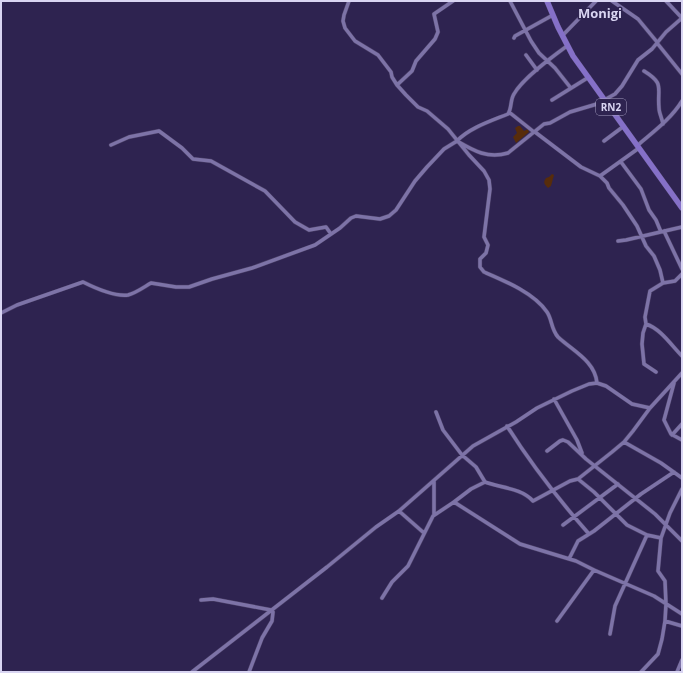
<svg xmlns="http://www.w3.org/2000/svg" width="683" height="673" viewBox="0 0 683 673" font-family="'Open Sans',sans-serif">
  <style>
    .green { fill: #572c0b }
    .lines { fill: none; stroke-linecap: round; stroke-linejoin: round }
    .minor-casing { stroke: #493e65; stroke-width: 4.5 }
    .highway-casing { stroke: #493e65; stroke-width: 6 }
    .minor { stroke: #7d73a7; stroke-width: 3.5 }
    .highway { stroke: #8570c8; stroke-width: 5.5 }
    .labels { text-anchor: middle; stroke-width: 3; stroke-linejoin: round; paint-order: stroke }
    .shield { fill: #2e2350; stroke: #a6a0c1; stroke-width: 1 }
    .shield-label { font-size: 10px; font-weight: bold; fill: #d9d5f2 }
    .quarter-label { font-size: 13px; font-weight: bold; fill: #d9d5f2; stroke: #2e2350 }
  </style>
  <rect width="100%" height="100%" fill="#2e2350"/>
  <!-- green -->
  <path class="green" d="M 518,126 L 520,126 L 524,131 L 528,129 L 529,132 L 516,143 L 513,137 L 517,133 L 515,128 Z
    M 552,174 L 554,175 L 551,186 L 548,188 C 544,184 543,182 546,178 L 549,177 Z"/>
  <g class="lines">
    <defs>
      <path id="minor" d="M 349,1 L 344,15 L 343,21 L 345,28 L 355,41 L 378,55 L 391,72 L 392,77 L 397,85 L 406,95 L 418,107 L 427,111 L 448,129 L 469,155 L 484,171 L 489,180 L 490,189 L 484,237 L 488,245 L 486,253 L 480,259 L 480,267 L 484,272 C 505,281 534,293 547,312 C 552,319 551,329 558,337 C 573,351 595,361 597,383
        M 510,1 L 531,41 L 539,53 L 555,68 L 570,87
        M 612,1 L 638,19 L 657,42
        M 666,1 L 682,18
        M 562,36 L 596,1
        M 514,38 L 515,36 L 553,15
        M 657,43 L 682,74
        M 526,55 L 537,70
        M 644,71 C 665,84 657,87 659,108 C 659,113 662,118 663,124
        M 397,85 L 412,71 L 416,61 L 435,39 L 438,32 L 434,14 L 453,1
        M 552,100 L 589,77
        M 509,112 L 534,132
        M 535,132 L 581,167 L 600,176 L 607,183 L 609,188 L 623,205 L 637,226 L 646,246 L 654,256 L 660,270 L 663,283
        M 457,141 C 469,128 491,121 508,114 C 512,108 510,100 514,94 C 523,78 552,57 567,46
        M 604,141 L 624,126
        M 111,145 L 129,137 L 159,131 L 182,148 L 193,159 L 211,161 L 265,191 L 295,222 L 309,230 L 326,227 L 331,234
        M 638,145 C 653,132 671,119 682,101
        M 621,162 L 641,189 L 649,210 L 656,220 L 661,232
        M 600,176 L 639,148
        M 664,231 L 682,269
        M 618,241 L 626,240 L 682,227
        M 1,313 L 17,305 L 83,282 C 95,288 114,297 128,295 C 136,293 144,287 151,283 L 176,287 L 189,287 L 212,279 L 252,268 L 315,245 L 340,228 L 351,218 L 356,216 L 380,219 L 389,216 L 396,210 L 415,181 L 427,167 L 444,149 L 457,141 C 474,151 488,159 508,153 L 544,124 L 550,123 L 570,112 L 597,104 L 615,94 L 622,86 L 638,60 L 652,49 L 666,32 L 682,18
        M 646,324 C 661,329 671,345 682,356
        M 656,372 L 644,364 L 642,344 L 643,333 L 646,324 L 645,317 L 650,291 L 663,283 L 675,281 L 682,274
        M 674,383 L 664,420 L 671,434 L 682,440
        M 554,399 L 577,440 L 582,453
        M 436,412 L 443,430 L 462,455 L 476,467 L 485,482 C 501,488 521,488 533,501 L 570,481 L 578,479 L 612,452 L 624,442 L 633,431 L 650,408 L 682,373
        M 507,426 C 531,464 559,500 589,534
        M 672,435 L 682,424
        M 624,442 L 661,463 L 682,478
        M 547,451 L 560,441 L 563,440 L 568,442 L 586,459 L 655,514 L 682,541
        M 578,479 L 594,492 L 627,525 L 647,535
        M 454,502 L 471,489 L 485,482
        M 399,511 L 424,533
        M 434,514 L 434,481
        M 563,525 L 618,484
        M 569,559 L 578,541 L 594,531 L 641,494 L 674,472
        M 382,598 L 392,582 L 408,566 L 433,516 L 454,502 L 520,544 L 576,561 L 594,570 L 654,596 L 682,614
        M 201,600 L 213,599 L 271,610 L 273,612 L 272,621 L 262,638 L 249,672
        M 557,621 L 594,570
        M 665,621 L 682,626
        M 610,634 L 615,606 L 647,535 L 661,538
        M 192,672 L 327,567 L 376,527 L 399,511 L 473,446 L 516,422 L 537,408 L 572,391 L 589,384 L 597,383 L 606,386 L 632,404 L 650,408
        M 641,672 L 658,654 L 662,639 L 665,621 L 666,604 L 665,581 L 658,571 L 661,538 L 670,513 L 682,489
        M 677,672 L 682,660"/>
      <path id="highway" d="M 547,1 L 558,27 L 573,56 L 682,208"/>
    </defs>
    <!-- minor casing -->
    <use href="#minor" class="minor-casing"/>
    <!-- highway casing -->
    <use href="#highway" class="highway-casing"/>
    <!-- minor -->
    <use href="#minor" class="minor"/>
    <!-- highway -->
    <use href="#highway" class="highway"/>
  </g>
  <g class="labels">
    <!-- shield labels -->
    <rect class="shield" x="596" y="99" width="30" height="16" rx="3"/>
    <g class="shield-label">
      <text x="611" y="111">RN2</text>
    </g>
    <!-- quarter labels -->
    <g class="quarter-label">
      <text x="600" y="18">Monigi</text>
    </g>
  </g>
  <!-- border -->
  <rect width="683" height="673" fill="none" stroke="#d9d5f2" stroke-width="4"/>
</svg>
